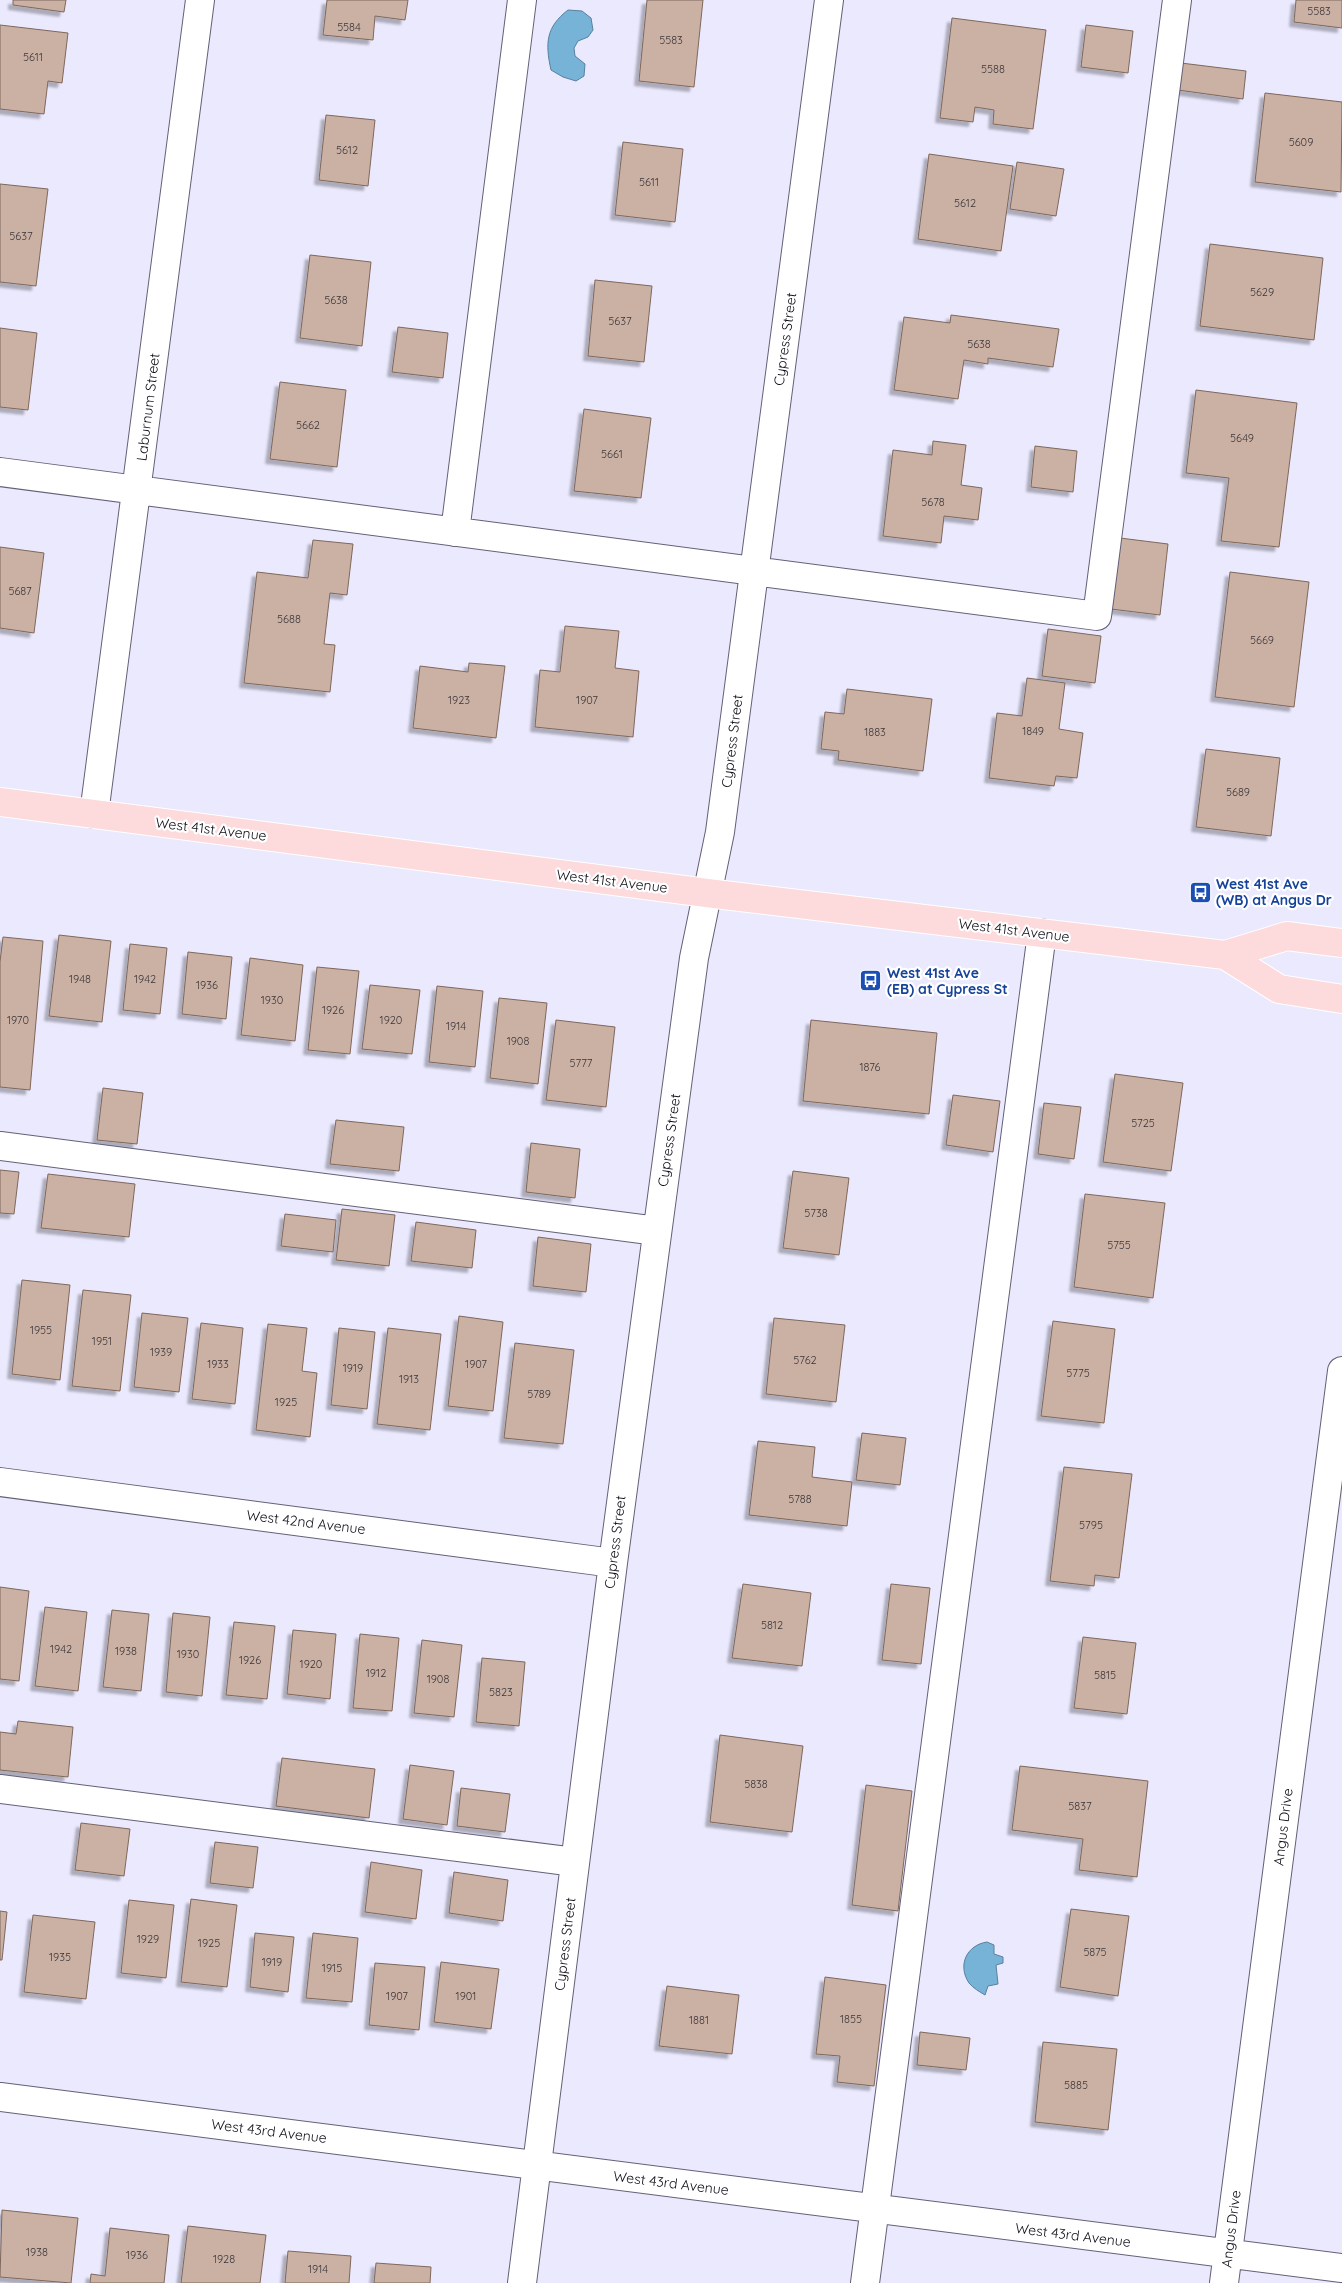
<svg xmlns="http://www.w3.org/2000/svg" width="1342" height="2283" viewBox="0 0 1342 2283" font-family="Quicksand,sans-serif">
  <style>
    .water { fill: #77b3d7; stroke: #58819d }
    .building { fill: #cbb1a4; stroke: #7f675b; filter: url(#shadow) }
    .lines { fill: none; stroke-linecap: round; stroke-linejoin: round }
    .minor-casing { stroke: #636077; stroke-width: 30 }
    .major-casing { stroke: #fff; stroke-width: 30 }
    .minor { stroke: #fff; stroke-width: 28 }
    .major { stroke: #fddadc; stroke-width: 28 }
    .labels { text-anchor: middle; stroke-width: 4.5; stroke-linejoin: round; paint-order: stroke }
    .number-label { font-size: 11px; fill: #3d363a }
    .street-label { font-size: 14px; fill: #0e0d16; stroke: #fff }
    .transit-label { font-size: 14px; font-weight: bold; fill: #164399; stroke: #fff; text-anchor: start }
  </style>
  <defs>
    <filter id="shadow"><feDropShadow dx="-4.5" dy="4.5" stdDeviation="1" flood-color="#0004"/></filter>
  </defs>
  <rect width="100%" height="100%" fill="#ebe9fe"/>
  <!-- water -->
  <path class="water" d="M 568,10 L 582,11 L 591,18 L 593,30 L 588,37 L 578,41 L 574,48 L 575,56 L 585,64 L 584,76 L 576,81 L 563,77 L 551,70 C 545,43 546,27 568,10 Z
    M 987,1942 L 994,1945 L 994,1954 L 1003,1957 L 1003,1963 L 996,1965 L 998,1984 L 988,1986 L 985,1995 C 980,1992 973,1988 969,1983 C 957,1965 967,1945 987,1942 Z"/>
  <!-- building -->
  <path class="building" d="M 13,0 L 66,0 L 64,12 L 13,5 Z
    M 327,0 L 408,0 L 405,20 L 375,16 L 373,40 L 323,35 Z
    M 647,0 L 703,0 L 694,87 L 639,81 Z
    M 1296,0 L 1342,0 L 1342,28 L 1294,22 Z
    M 952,18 L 1046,30 L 1033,129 L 993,124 L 994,110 L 975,107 L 973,122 L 940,118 Z
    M 0,25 L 68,33 L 62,83 L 48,81 L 44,114 L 0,109 Z
    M 1086,25 L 1133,31 L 1128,73 L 1081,67 Z
    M 1181,63 L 1246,71 L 1243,99 L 1178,90 Z
    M 1265,93 L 1342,102 L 1341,192 L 1255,182 Z
    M 326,115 L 375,120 L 368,186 L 319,180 Z
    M 623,142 L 683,149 L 675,222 L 615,215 Z
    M 929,154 L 1013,166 L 1001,251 L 918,239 Z
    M 1017,162 L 1064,169 L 1056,216 L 1010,209 Z
    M 0,184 L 48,189 L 36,286 L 0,282 Z
    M 1210,244 L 1323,258 L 1314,340 L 1200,326 Z
    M 310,255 L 371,262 L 362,346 L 300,338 Z
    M 595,280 L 652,286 L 644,362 L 588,356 Z
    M 951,315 L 1059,329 L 1053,367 L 988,358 L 988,364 L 964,360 L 958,399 L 894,390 L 904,317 L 950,323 Z
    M 398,327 L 448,333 L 443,378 L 392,372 Z
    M 0,328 L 37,333 L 28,410 L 0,407 Z
    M 280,382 L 346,390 L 337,467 L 270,459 Z
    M 1196,390 L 1297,403 L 1279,547 L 1221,541 L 1229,478 L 1186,473 Z
    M 584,409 L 651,418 L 641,498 L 574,491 Z
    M 933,441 L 966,445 L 961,485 L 982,488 L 978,520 L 944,516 L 941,543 L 883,536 L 893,450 L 932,455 Z
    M 1035,446 L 1077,451 L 1073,492 L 1031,487 Z
    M 1120,538 L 1168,544 L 1160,615 L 1111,609 Z
    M 313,540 L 353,544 L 347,595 L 330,593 L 324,644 L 335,645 L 330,692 L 244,683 L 257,572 L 308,578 Z
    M 0,547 L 44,553 L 34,633 L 0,628 Z
    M 1230,572 L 1309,582 L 1294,707 L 1215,697 Z
    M 565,626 L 619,631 L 615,668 L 639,671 L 633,737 L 535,727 L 540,670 L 560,672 Z
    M 1048,629 L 1101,636 L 1095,683 L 1042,676 Z
    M 469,663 L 505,666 L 496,738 L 413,728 L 420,666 L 468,672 Z
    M 1027,678 L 1065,683 L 1059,729 L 1083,733 L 1077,778 L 1056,776 L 1054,786 L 989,778 L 997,713 L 1022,716 Z
    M 847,689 L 932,699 L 923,771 L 838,760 L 839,751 L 821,749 L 825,712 L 844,714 Z
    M 1206,749 L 1280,758 L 1271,836 L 1196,827 Z
    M 59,935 L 111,941 L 102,1022 L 49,1016 Z
    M 3,937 L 43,941 L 30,1090 L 0,1087 L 0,962 Z
    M 130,944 L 167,948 L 160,1014 L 123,1010 Z
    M 188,952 L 232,957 L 226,1019 L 182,1014 Z
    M 250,958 L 303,965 L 295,1041 L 241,1035 Z
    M 317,967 L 359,971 L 350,1054 L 308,1050 Z
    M 370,985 L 420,990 L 412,1054 L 362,1049 Z
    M 437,986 L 483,991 L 475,1067 L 429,1062 Z
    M 499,998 L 547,1003 L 538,1084 L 490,1078 Z
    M 556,1020 L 615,1027 L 606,1107 L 546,1100 Z
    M 811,1020 L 937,1033 L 929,1114 L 803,1101 Z
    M 1115,1074 L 1183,1083 L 1171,1171 L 1103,1162 Z
    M 103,1088 L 143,1093 L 137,1144 L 97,1140 Z
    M 953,1095 L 1000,1101 L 993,1152 L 946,1145 Z
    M 1044,1103 L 1081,1107 L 1074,1159 L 1038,1154 Z
    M 336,1120 L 404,1127 L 399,1171 L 330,1164 Z
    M 531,1143 L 580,1149 L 575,1198 L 526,1192 Z
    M 0,1170 L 19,1172 L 14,1214 L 0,1213 Z
    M 793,1171 L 849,1178 L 839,1255 L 783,1248 Z
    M 48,1174 L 135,1184 L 129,1237 L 41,1228 Z
    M 1085,1194 L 1165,1203 L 1153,1298 L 1074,1287 Z
    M 342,1209 L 395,1215 L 389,1266 L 336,1260 Z
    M 285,1214 L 336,1220 L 333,1252 L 281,1246 Z
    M 416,1222 L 476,1230 L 472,1268 L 411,1261 Z
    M 538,1237 L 591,1244 L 586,1292 L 533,1286 Z
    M 22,1280 L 70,1285 L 60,1380 L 12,1374 Z
    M 83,1290 L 131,1295 L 120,1391 L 72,1386 Z
    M 142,1313 L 188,1318 L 179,1392 L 134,1387 Z
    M 459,1316 L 503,1322 L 493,1411 L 448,1406 Z
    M 774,1318 L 845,1325 L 836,1402 L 766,1394 Z
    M 1053,1321 L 1115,1329 L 1104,1423 L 1041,1416 Z
    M 201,1323 L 243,1328 L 235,1404 L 192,1399 Z
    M 268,1324 L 307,1328 L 302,1371 L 317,1373 L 310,1437 L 256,1430 Z
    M 339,1328 L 375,1332 L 367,1409 L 331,1405 Z
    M 388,1328 L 441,1334 L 430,1430 L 377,1424 Z
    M 515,1343 L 574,1350 L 563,1444 L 504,1438 Z
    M 862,1433 L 906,1438 L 900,1485 L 856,1480 Z
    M 758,1441 L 815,1447 L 812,1477 L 852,1482 L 847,1526 L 749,1515 Z
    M 1064,1467 L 1132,1474 L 1119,1578 L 1095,1575 L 1094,1586 L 1050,1581 Z
    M 743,1584 L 811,1593 L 802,1666 L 732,1658 Z
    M 891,1584 L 930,1588 L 921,1664 L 882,1660 Z
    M 0,1587 L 29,1591 L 19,1681 L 0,1679 Z
    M 45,1607 L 87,1612 L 78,1691 L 35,1686 Z
    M 112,1610 L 149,1614 L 141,1691 L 103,1687 Z
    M 173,1613 L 210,1617 L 202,1696 L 166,1692 Z
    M 234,1622 L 275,1626 L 267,1699 L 226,1695 Z
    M 293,1630 L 336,1634 L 330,1699 L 287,1694 Z
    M 360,1634 L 399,1638 L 392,1711 L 353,1708 Z
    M 1083,1637 L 1136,1643 L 1127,1714 L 1074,1708 Z
    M 422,1640 L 462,1645 L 454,1717 L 414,1713 Z
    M 482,1658 L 525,1662 L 519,1726 L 476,1722 Z
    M 18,1721 L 73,1727 L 68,1777 L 0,1770 L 0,1732 L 16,1734 Z
    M 720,1735 L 803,1746 L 792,1832 L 710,1822 Z
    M 282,1758 L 375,1769 L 369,1818 L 276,1806 Z
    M 410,1765 L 454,1771 L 447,1825 L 403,1819 Z
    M 1020,1766 L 1148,1781 L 1137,1877 L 1079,1870 L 1083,1839 L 1012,1830 Z
    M 866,1785 L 912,1791 L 898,1911 L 852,1905 Z
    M 461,1788 L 510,1794 L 505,1832 L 457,1826 Z
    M 81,1823 L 130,1829 L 124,1876 L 75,1870 Z
    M 215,1842 L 258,1847 L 253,1888 L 210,1883 Z
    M 371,1862 L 422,1870 L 416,1919 L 365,1912 Z
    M 454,1872 L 508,1880 L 503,1921 L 449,1913 Z
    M 191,1899 L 237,1905 L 227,1987 L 181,1982 Z
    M 129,1900 L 174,1905 L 166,1978 L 121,1973 Z
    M 1071,1909 L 1129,1916 L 1118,1996 L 1060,1987 Z
    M 0,1911 L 7,1912 L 2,1960 L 0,1960 Z
    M 33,1915 L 95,1922 L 86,1999 L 24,1992 Z
    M 255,1933 L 294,1937 L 288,1992 L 250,1987 Z
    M 313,1933 L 358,1938 L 352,2002 L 306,1998 Z
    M 441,1962 L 499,1969 L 491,2029 L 434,2022 Z
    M 375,1963 L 425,1967 L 419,2030 L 369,2025 Z
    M 825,1977 L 886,1985 L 874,2086 L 837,2082 L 840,2056 L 816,2054 Z
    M 667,1986 L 739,1995 L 732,2054 L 659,2046 Z
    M 920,2032 L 970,2038 L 966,2070 L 917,2065 Z
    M 1043,2042 L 1117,2049 L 1108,2130 L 1035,2122 Z
    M 2,2210 L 78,2218 L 71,2283 L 0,2277 Z
    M 188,2226 L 266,2235 L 260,2283 L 181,2283 Z
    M 110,2228 L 169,2235 L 164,2283 L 90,2283 L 91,2274 L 105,2276 Z
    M 288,2251 L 351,2256 L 349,2283 L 285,2283 Z
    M 376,2263 L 431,2267 L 430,2283 L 374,2283 Z"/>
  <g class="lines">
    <defs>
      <path id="minor" d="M 0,472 L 1097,616 L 1177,0
        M 455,532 L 522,0
        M 94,814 L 200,0
        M 0,1146 L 657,1231
        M 0,1482 L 613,1563
        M 0,1789 L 575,1862
        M 0,2097 L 1342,2268
        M 522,2283 L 613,1563 L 694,958 L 720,832 L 829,0
        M 865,2283 L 1042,933
        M 1224,2283 L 1342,1371"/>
      <path id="major" d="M 0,802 L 707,893 L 1225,955 L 1279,989 L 1342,999
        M 1225,955 L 1287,936 L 1342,943"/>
    </defs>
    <!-- minor casing -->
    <use href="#minor" class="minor-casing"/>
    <!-- major casing -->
    <use href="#major" class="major-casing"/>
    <!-- minor -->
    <use href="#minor" class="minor"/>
    <!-- major -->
    <use href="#major" class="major"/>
  </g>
  <!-- icons -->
  <defs>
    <symbol id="bus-square" viewBox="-11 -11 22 22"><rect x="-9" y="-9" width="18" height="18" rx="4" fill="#1a4fb4" stroke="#fff"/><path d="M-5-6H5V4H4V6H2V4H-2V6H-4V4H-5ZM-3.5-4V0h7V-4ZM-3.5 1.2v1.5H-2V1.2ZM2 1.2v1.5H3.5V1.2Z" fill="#fff"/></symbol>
  </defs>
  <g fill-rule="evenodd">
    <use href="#bus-square" x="1188" y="880" width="25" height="25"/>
    <use href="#bus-square" x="858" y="968" width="25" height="25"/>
  </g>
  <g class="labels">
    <!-- number labels -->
    <g class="number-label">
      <text x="1319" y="15">5583</text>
      <text x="349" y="31">5584</text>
      <text x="671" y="44">5583</text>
      <text x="33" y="61">5611</text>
      <text x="993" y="73">5588</text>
      <text x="1301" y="146">5609</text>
      <text x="347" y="154">5612</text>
      <text x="649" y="186">5611</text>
      <text x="965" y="207">5612</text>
      <text x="21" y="240">5637</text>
      <text x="1262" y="296">5629</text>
      <text x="336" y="304">5638</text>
      <text x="620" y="325">5637</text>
      <text x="979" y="348">5638</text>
      <text x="308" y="429">5662</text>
      <text x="1242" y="442">5649</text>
      <text x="612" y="458">5661</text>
      <text x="933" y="506">5678</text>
      <text x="20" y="595">5687</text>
      <text x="289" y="623">5688</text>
      <text x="1262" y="644">5669</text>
      <text x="459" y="704">1923</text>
      <text x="587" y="704">1907</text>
      <text x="1033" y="735">1849</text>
      <text x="875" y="736">1883</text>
      <text x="1238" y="796">5689</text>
      <text x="80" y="983">1948</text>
      <text x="145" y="983">1942</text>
      <text x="207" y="989">1936</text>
      <text x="272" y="1004">1930</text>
      <text x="333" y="1014">1926</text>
      <text x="18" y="1024">1970</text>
      <text x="391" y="1024">1920</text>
      <text x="456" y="1030">1914</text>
      <text x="518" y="1045">1908</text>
      <text x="581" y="1067">5777</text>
      <text x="870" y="1071">1876</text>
      <text x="1143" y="1127">5725</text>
      <text x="816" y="1217">5738</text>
      <text x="1119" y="1249">5755</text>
      <text x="41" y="1334">1955</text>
      <text x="102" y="1345">1951</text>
      <text x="161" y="1356">1939</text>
      <text x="805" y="1364">5762</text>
      <text x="218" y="1368">1933</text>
      <text x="476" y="1368">1907</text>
      <text x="353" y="1372">1919</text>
      <text x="1078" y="1377">5775</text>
      <text x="409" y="1383">1913</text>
      <text x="539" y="1398">5789</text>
      <text x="286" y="1406">1925</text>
      <text x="800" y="1503">5788</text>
      <text x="1091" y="1529">5795</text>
      <text x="772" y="1629">5812</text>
      <text x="61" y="1653">1942</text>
      <text x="126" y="1655">1938</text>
      <text x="188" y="1658">1930</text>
      <text x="250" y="1664">1926</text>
      <text x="311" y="1668">1920</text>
      <text x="376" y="1677">1912</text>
      <text x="1105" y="1679">5815</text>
      <text x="438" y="1683">1908</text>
      <text x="501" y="1696">5823</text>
      <text x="756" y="1788">5838</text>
      <text x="1080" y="1810">5837</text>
      <text x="148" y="1943">1929</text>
      <text x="209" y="1947">1925</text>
      <text x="1095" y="1956">5875</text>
      <text x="60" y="1961">1935</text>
      <text x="272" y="1966">1919</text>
      <text x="332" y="1972">1915</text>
      <text x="397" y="2000">1907</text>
      <text x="466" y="2000">1901</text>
      <text x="851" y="2023">1855</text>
      <text x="699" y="2024">1881</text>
      <text x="1076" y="2089">5885</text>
      <text x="37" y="2256">1938</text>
      <text x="137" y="2259">1936</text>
      <text x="224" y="2263">1928</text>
      <text x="318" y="2273">1914</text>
    </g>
    <!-- street labels -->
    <g class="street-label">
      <text transform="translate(785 339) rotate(-82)" y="5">Cypress Street</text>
      <text transform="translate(148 407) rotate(-83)" y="5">Laburnum Street</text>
      <text transform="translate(732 741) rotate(-83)" y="5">Cypress Street</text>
      <text transform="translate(211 829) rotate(7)" y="5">West 41st Avenue</text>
      <text transform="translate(612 881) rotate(7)" y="5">West 41st Avenue</text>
      <text transform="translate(1014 930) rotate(7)" y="5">West 41st Avenue</text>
      <text transform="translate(669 1140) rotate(-82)" y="5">Cypress Street</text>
      <text transform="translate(306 1522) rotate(7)" y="5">West 42nd Avenue</text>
      <text transform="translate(615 1542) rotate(-83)" y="5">Cypress Street</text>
      <text transform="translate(1283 1827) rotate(-83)" y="5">Angus Drive</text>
      <text transform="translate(565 1944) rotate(-83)" y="5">Cypress Street</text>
      <text transform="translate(269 2131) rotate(7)" y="5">West 43rd Avenue</text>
      <text transform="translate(671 2183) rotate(7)" y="5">West 43rd Avenue</text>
      <text transform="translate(1231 2229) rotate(-83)" y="5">Angus Drive</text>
      <text transform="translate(1073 2235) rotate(7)" y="5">West 43rd Avenue</text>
    </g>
    <!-- transit labels -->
    <g class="transit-label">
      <text x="1216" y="889">West 41st Ave<tspan x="1216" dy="16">(WB) at Angus Dr</tspan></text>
      <text x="887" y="978">West 41st Ave<tspan x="887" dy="16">(EB) at Cypress St</tspan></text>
    </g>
  </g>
</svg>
